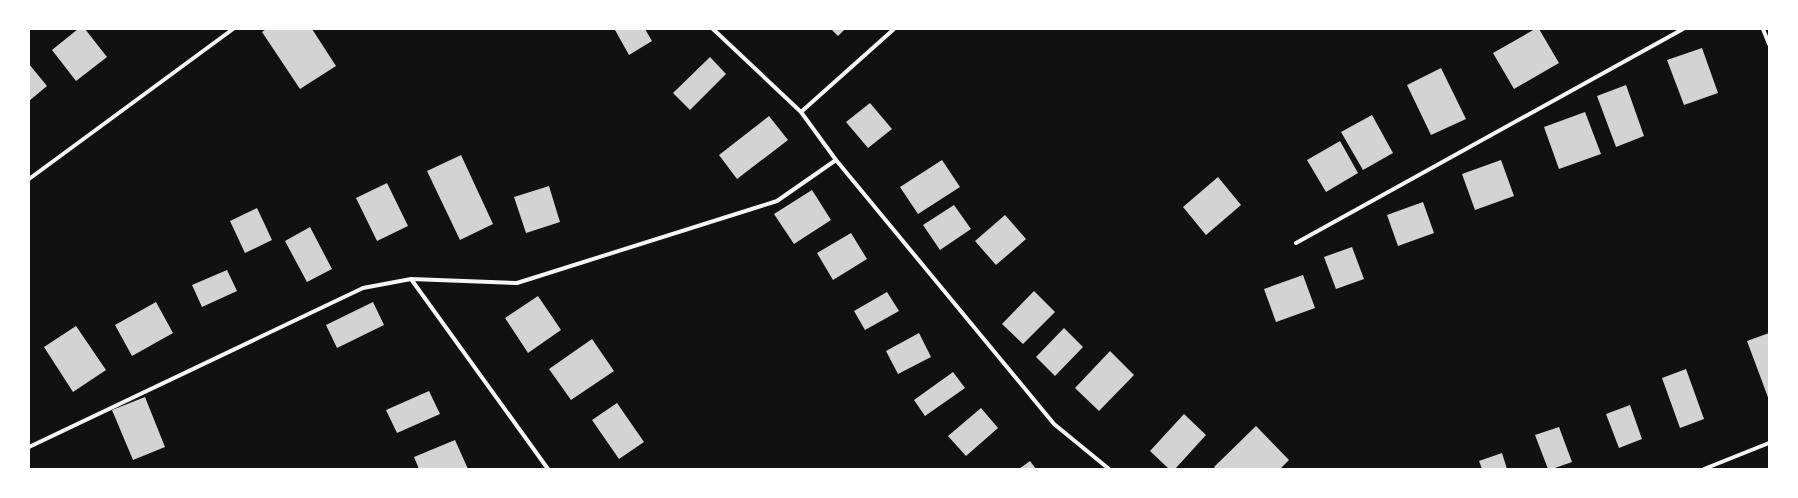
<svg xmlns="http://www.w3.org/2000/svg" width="1798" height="498" viewBox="0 0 1798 498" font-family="'Exo 2',sans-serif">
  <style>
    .building { fill: #d3d3d3 }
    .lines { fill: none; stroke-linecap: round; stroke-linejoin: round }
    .minor { stroke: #f5f5f5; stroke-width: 4 }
  </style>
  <rect width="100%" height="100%" fill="#111"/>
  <!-- building -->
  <path class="building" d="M 78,29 L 85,29 L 107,57 L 76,81 L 52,50 Z
    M 266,29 L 312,29 L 336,66 L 300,89 L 262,32 Z
    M 617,29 L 645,29 L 652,41 L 629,55 L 615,30 Z
    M 831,29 L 845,29 L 838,36 Z
    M 1535,29 L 1539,29 L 1559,63 L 1514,89 L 1493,53 Z
    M 1702,48 L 1718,93 L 1684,105 L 1667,60 Z
    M 710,57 L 726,74 L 690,110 L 673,93 Z
    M 29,64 L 47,86 L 29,101 Z
    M 1441,68 L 1466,119 L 1431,135 L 1407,85 Z
    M 1626,85 L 1644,136 L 1616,147 L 1597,96 Z
    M 870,103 L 892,129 L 868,148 L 846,122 Z
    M 1585,112 L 1601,154 L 1559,169 L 1544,127 Z
    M 1372,115 L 1393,153 L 1363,170 L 1341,132 Z
    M 769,116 L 788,140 L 737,179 L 719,155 Z
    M 1340,141 L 1358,173 L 1326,192 L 1307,160 Z
    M 461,155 L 493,224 L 460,240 L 427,171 Z
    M 942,160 L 960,187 L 918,214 L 900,187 Z
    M 1501,160 L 1514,196 L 1475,210 L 1462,174 Z
    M 1218,177 L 1241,205 L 1206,235 L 1183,207 Z
    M 387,183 L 408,226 L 377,241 L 356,198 Z
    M 549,186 L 560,222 L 526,233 L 514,197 Z
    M 812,190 L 831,220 L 794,244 L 774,214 Z
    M 1423,202 L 1434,233 L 1398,246 L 1387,215 Z
    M 954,205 L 971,229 L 940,250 L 923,225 Z
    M 257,208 L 272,240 L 245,253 L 230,221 Z
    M 1005,215 L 1026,239 L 996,265 L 975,241 Z
    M 310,227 L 332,269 L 307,282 L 285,241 Z
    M 851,233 L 867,259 L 833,280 L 817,253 Z
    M 1352,247 L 1364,279 L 1336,289 L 1324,257 Z
    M 227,270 L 237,291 L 202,307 L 192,285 Z
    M 1303,275 L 1315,308 L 1276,322 L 1264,289 Z
    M 1034,291 L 1055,312 L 1023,344 L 1002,324 Z
    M 887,292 L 899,311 L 865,330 L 854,311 Z
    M 538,296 L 561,330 L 528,353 L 505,318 Z
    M 156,302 L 173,333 L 132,356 L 115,325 Z
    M 373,302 L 384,325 L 337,348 L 326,325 Z
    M 76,326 L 106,370 L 73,392 L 44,347 Z
    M 1064,328 L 1083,347 L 1055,376 L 1036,357 Z
    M 919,333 L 931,357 L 898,374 L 886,351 Z
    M 1769,333 L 1769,400 L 1747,341 Z
    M 592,339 L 614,371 L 571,400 L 549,369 Z
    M 1110,351 L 1134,375 L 1099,411 L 1075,388 Z
    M 1686,369 L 1704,419 L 1680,428 L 1662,378 Z
    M 953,372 L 965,388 L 925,416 L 914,400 Z
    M 429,391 L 440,414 L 397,433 L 386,410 Z
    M 145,397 L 165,447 L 133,460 L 112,410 Z
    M 617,403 L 644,442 L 619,459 L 592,420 Z
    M 1630,405 L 1642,439 L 1619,448 L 1606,414 Z
    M 981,408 L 998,428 L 966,456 L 948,436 Z
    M 1184,414 L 1206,435 L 1175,469 L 1169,469 L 1150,451 Z
    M 1256,426 L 1289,460 L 1280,469 L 1216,469 L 1214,467 Z
    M 1559,427 L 1572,462 L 1552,469 L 1548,469 L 1535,435 Z
    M 455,440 L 468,469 L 419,469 L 414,457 Z
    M 1502,453 L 1507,469 L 1482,469 L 1479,461 Z
    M 1030,461 L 1036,469 L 1019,469 Z"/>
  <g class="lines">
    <!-- minor -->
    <path class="minor" d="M 713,29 L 801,112 L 836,160 L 1054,424 L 1109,469
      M 1763,29 L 1769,44
      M 801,112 L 894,29
      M 29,179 L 233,29
      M 1296,243 L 1683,29
      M 411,279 L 548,469
      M 29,447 L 363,288 L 411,279 L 517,283 L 777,201 L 836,160
      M 1704,469 L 1769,443"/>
  </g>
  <!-- border -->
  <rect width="1798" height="498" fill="none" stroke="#ffffff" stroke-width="60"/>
</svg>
